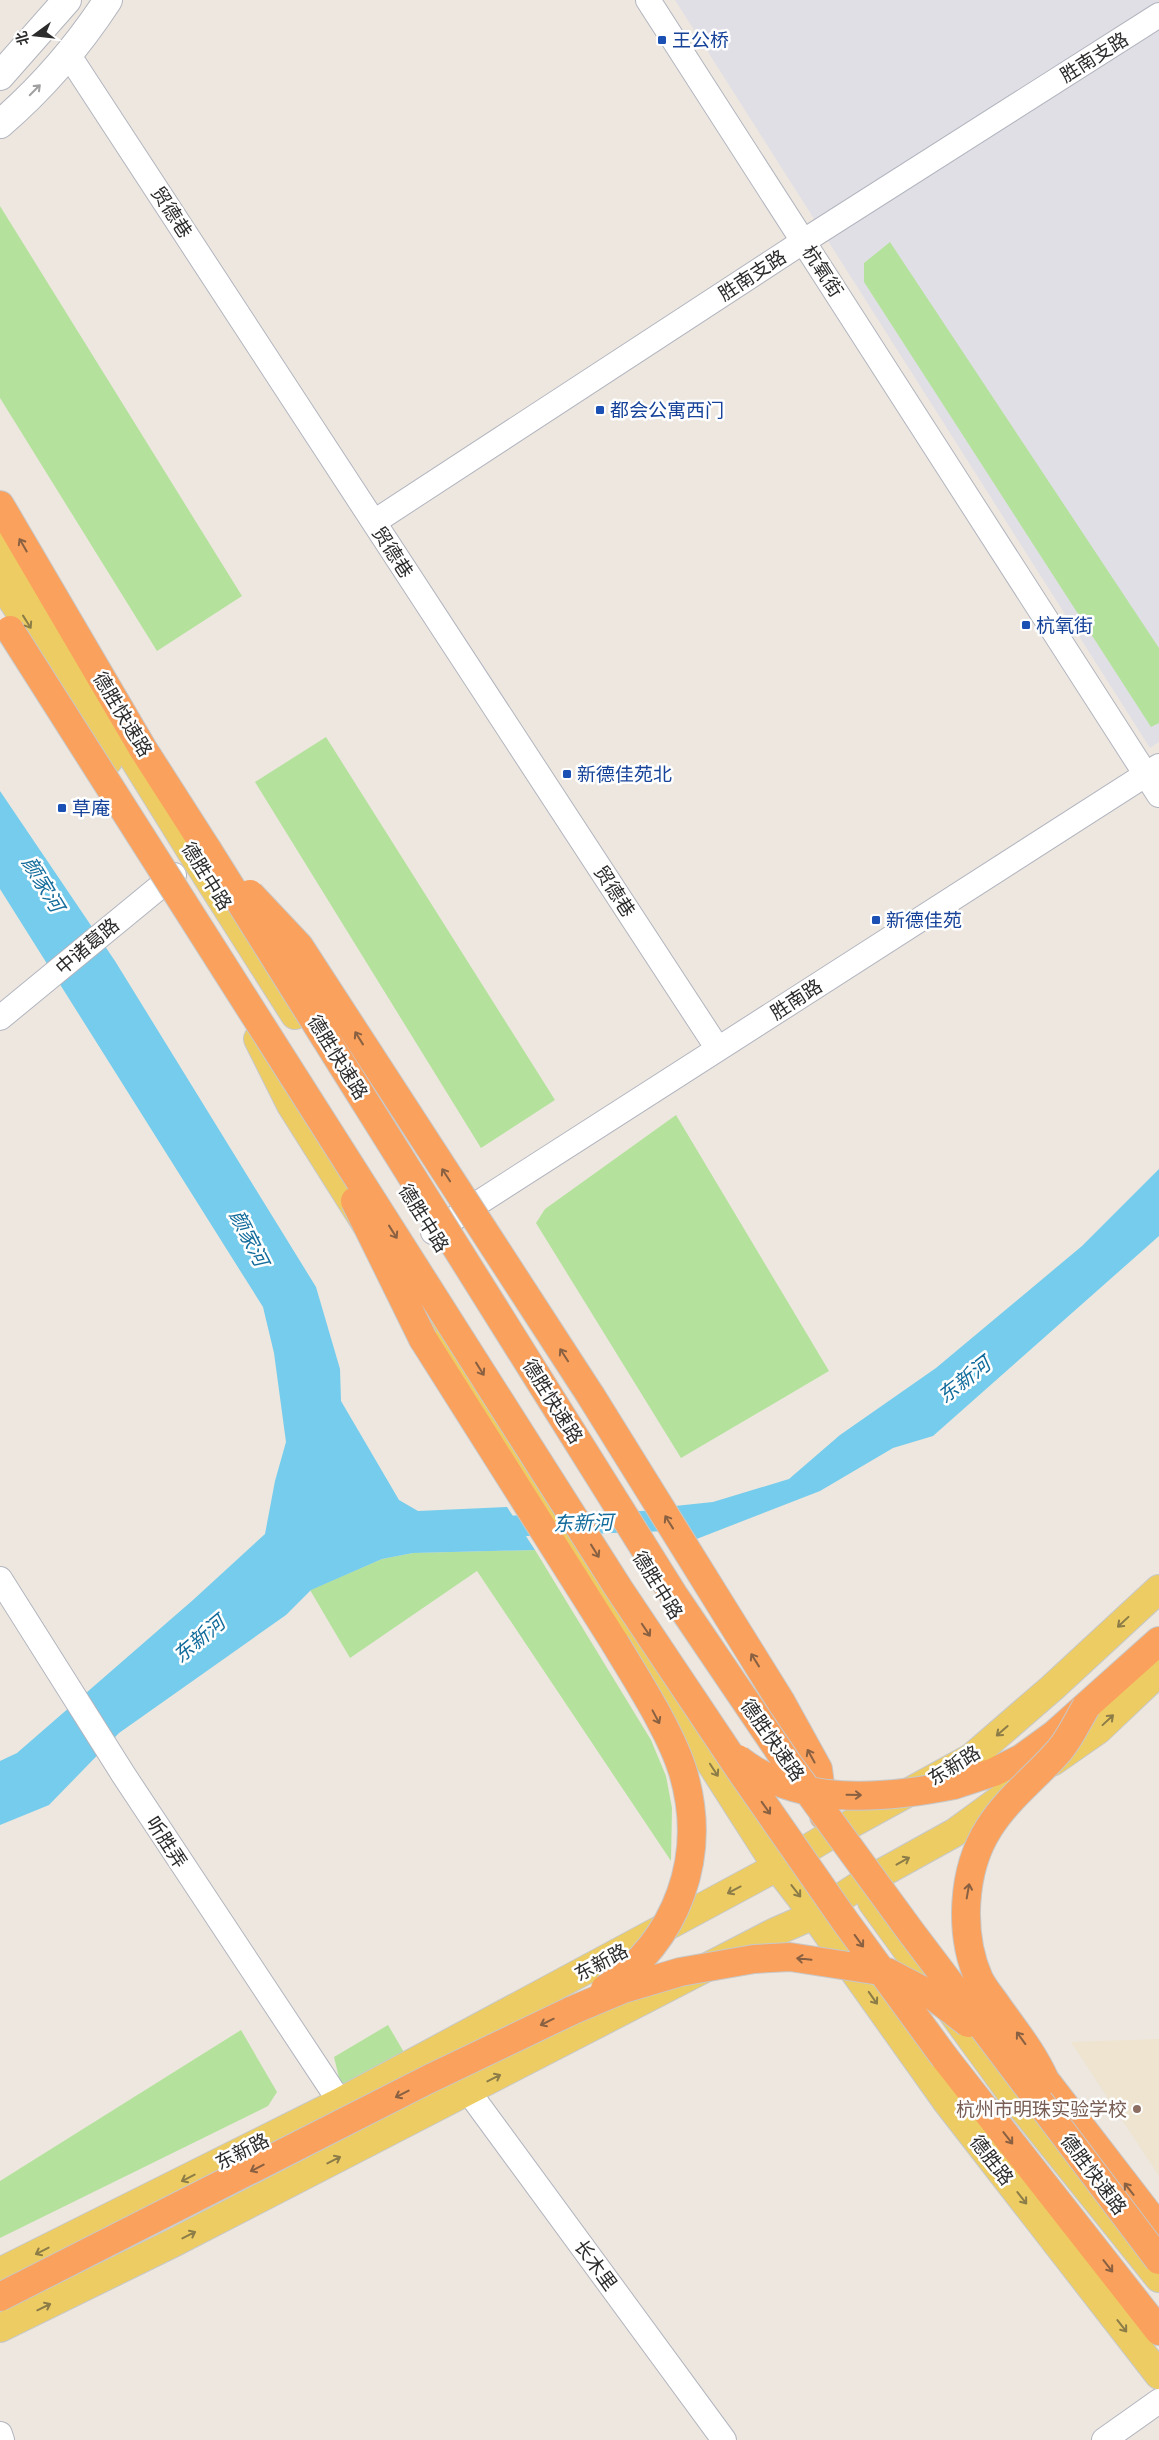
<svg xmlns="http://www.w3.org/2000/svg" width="1159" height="2440" viewBox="0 0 1159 2440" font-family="Karla,'Noto Sans SC',sans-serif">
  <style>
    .industrial { fill: #e1dfe6 }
    .education { fill: #eee4cf }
    .green { fill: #b4e29d }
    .water { fill: #75ccec }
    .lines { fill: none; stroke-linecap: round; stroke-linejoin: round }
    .canal { stroke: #75ccec; stroke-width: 21 }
    .street-casing { stroke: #b2b5bf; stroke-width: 26 }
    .secondary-casing { stroke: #b2b5bf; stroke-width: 30 }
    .primary-casing { stroke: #c8c8c8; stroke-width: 30 }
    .highway-casing { stroke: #c8c8c8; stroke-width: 30 }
    .street { stroke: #fff; stroke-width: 24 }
    .secondary { stroke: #fff; stroke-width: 28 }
    .primary { stroke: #edcd63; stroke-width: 28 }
    .highway { stroke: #faa15d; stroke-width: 28 }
    .highway-bridge-casing { stroke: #c8c8c8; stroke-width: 30; stroke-linecap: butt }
    .highway-bridge { stroke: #faa15d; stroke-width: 28 }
    .oneway { stroke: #a0a0a0 }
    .oneway2 { stroke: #896142 }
    .oneway3 { stroke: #8c7c48 }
    .transit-dot { fill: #1a4fb4; stroke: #fff; stroke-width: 2 }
    .education-dot { fill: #8d6e63; stroke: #fff; stroke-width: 2 }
    .labels { text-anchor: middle; stroke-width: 5; stroke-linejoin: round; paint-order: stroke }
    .transit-label { font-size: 19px; fill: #164399; stroke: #fff; text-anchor: start }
    .street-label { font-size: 19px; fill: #2c2c2c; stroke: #fff }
    .education-label { font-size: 19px; fill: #785e54; stroke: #fff; text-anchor: end }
    .water-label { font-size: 20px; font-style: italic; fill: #116b9b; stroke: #fff }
  </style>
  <rect width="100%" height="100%" fill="#ede7df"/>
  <!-- industrial -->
  <path class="industrial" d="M 675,0 L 1159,0 L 1159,742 L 1150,748 Z"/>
  <!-- education -->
  <path class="education" d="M 1159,2039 L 1159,2176 L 1071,2042 Z"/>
  <!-- green -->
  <path class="green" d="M 0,206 L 242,596 L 157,651 L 0,398 Z
    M 890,242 L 1159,648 L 1159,723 L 1151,727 L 864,282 L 864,263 Z
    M 326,737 L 555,1100 L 481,1148 L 255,782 Z
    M 676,1115 L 829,1371 L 681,1458 L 536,1223 L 545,1209 Z
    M 535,1550 L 651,1740 L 666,1776 L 672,1808 L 671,1861 L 477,1571 L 350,1658 L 310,1590 L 382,1559 L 413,1553 Z
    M 388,2025 L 405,2054 L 341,2086 L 334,2057 Z
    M 241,2030 L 277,2092 L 268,2106 L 0,2238 L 0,2181 Z"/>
  <!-- water -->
  <path class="water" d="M 0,791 L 115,961 L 316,1287 L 340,1369 L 341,1401 L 399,1500 L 418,1511 L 507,1507 L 535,1550 L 413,1553 L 382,1559 L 311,1590 L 286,1615 L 119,1733 L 49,1805 L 0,1825 L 0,1761 L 17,1753 L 193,1600 L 265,1534 L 275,1481 L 286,1442 L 274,1353 L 263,1307 L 0,889 Z
    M 1159,1169 L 1159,1236 L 933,1436 L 893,1448 L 820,1491 L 694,1540 L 675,1506 L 713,1502 L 789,1479 L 840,1435 L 936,1368 L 1082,1246 Z"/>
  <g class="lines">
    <!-- canal -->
    <path class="canal" d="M 490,1527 L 682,1520"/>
    <defs>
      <path id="street" d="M 648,0 L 1159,795
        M 68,54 L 718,1049
        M 374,522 L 804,241 L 1159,15
        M 0,1018 L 174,875
        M 433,1232 L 1159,766
        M 0,1579 L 123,1774 L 340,2102
        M 468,2091 L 724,2440
        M 0,2434 L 2,2440
        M 1104,2440 L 1159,2401"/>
      <path id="secondary" d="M 0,76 L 67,0
        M 0,124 C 42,88 78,46 108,0"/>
      <path id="primary" d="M 0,543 L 194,856 L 295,1015
        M 0,582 L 26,621 L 108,761
        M 258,1039 L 291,1105 L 366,1224
        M 415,1300 L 777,1867 L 814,1915 L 947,2102 L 1159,2375
        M 1052,1762 L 1098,1730 L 1159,1672
        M 872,1902 L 1013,2096 L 1159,2278
        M 0,2272 L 340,2102 L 777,1867 L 827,1837 L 971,1758 L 1052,1688 L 1159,1589
        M 0,2328 L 173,2243 L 775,1932 L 814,1915 L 860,1885 L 954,1833 L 1013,1790"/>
      <path id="highway" d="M 0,505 L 143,749 L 207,849
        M 423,1339 L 615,1643
        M 591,1396 L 781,1702 L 818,1769 L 824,1816
        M 954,1785 L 994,1772 L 1022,1758 L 1055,1734 L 1159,1641
        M 945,2058 L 1159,2331
        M 1045,2080 L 1159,2228"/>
    </defs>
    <!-- street casing -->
    <use href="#street" class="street-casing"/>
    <!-- secondary casing -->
    <use href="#secondary" class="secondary-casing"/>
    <!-- primary casing -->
    <use href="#primary" class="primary-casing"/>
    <!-- highway casing -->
    <use href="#highway" class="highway-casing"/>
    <!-- street -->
    <use href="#street" class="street"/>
    <!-- secondary -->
    <use href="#secondary" class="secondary"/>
    <!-- primary -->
    <use href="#primary" class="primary"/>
    <!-- highway -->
    <use href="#highway" class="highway"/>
    <defs>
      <path id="highway-bridge" d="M 10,630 L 619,1589 L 742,1773 L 845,1921 L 945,2058
        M 207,849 L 673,1594 L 786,1761 L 911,1932 L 1159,2260
        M 250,894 L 299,946 L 591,1396
        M 355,1201 L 423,1339
        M 738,1759 C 798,1807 883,1799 954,1785
        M 605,1989 C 678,1940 708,1856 683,1772 C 671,1732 637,1680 615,1643
        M 1045,2080 C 1033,2053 1015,2031 998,2007 C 992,1998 984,1989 979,1979 C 959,1934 962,1870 989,1828 C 1007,1799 1035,1778 1058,1752 C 1069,1740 1077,1722 1086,1707
        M 0,2297 L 429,2079 L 573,2010 L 623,1989 L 680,1972 L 754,1959 L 790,1957 L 887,1972 L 933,1996 L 968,2023"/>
    </defs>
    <!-- highway-bridge casing -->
    <use href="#highway-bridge" class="highway-bridge-casing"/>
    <!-- highway-bridge -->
    <use href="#highway-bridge" class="highway-bridge"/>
  </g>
  <!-- one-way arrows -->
  <defs><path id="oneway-shaft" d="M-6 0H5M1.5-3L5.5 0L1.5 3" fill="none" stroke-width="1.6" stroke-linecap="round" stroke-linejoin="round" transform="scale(1.25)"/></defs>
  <use class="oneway" href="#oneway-shaft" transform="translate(35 90) rotate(-45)"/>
  <g class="oneway2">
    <use href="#oneway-shaft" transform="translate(23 545) rotate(-120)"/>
    <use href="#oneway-shaft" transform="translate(359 1038) rotate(-122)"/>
    <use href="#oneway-shaft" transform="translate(446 1175) rotate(-123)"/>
    <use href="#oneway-shaft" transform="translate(393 1232) rotate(58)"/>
    <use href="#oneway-shaft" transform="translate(564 1355) rotate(-123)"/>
    <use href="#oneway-shaft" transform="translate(480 1369) rotate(58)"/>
    <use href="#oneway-shaft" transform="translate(669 1522) rotate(-122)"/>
    <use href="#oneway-shaft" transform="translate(595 1551) rotate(58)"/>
    <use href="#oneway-shaft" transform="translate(646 1630) rotate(56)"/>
    <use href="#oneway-shaft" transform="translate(755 1660) rotate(-122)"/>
    <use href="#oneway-shaft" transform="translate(656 1717) rotate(62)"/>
    <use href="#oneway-shaft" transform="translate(811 1756) rotate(-119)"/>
    <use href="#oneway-shaft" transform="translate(854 1795) rotate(1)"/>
    <use href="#oneway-shaft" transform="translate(766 1808) rotate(55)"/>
    <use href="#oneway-shaft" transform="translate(968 1891) rotate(-80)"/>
    <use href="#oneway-shaft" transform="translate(859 1941) rotate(54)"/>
    <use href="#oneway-shaft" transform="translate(804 1959) rotate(-174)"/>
    <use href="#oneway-shaft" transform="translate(547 2022) rotate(154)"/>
    <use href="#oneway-shaft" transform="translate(1021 2038) rotate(-126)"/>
    <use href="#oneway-shaft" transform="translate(402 2094) rotate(153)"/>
    <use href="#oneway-shaft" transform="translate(1008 2138) rotate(52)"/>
    <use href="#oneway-shaft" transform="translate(257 2168) rotate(153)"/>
    <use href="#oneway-shaft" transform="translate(1129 2189) rotate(-128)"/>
    <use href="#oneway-shaft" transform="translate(1108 2266) rotate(52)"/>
  </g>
  <g class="oneway3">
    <use href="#oneway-shaft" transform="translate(27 622) rotate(58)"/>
    <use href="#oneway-shaft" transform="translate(1123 1622) rotate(137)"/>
    <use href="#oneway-shaft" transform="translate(1108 1720) rotate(-43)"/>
    <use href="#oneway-shaft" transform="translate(1002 1731) rotate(139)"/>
    <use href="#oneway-shaft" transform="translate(714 1770) rotate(57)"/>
    <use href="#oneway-shaft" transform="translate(903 1861) rotate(-29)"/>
    <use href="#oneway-shaft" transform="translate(734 1890) rotate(152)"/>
    <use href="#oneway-shaft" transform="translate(796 1891) rotate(52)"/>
    <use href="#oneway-shaft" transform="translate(873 1998) rotate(55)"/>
    <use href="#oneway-shaft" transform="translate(494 2078) rotate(-27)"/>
    <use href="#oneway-shaft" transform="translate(334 2160) rotate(-27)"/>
    <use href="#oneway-shaft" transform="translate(188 2178) rotate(153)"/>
    <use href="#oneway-shaft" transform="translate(1022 2198) rotate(52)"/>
    <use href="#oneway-shaft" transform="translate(189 2235) rotate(-27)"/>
    <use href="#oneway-shaft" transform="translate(42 2251) rotate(153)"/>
    <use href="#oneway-shaft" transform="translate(44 2307) rotate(-26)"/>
    <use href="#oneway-shaft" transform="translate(1122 2326) rotate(52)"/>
  </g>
  <!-- markers -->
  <g class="transit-dot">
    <rect x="657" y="35" width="10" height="10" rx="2.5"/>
    <rect x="595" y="405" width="10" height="10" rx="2.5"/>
    <rect x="1021" y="620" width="10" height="10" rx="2.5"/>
    <rect x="562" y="769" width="10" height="10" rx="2.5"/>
    <rect x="57" y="803" width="10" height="10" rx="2.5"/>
    <rect x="871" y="915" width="10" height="10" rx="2.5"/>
  </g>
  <circle class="education-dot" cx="1137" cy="2109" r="5"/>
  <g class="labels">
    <!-- transit labels -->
    <g class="transit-label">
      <text x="672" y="47">王公桥</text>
      <text x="610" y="417">都会公寓西门</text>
      <text x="1036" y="632">杭氧街</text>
      <text x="577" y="781">新德佳苑北</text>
      <text x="72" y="815">草庵</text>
      <text x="886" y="927">新德佳苑</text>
    </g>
    <!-- street labels -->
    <g class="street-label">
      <text transform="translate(1094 57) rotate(-32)" y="7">胜南支路</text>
      <text transform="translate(172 212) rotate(57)" y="7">贸德巷</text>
      <text transform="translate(823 271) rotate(57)" y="7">杭氧街</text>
      <text transform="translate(752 275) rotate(-33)" y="7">胜南支路</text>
      <text transform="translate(393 552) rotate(57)" y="7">贸德巷</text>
      <text transform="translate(123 714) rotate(59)" y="7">德胜快速路</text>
      <text transform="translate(207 876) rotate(58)" y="7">德胜中路</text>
      <text transform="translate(615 891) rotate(57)" y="7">贸德巷</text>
      <text transform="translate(87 946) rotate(-40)" y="7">中诸葛路</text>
      <text transform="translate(796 999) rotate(-33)" y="7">胜南路</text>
      <text transform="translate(338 1057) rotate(58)" y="7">德胜快速路</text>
      <text transform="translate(424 1218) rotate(58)" y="7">德胜中路</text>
      <text transform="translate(553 1401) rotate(58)" y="7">德胜快速路</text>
      <text transform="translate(658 1585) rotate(58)" y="7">德胜中路</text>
      <text transform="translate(773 1740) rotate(55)" y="7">德胜快速路</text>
      <text transform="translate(954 1765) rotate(-32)" y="7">东新路</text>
      <text transform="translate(167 1842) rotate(57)" y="7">听胜弄</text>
      <text transform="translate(601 1962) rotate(-28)" y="7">东新路</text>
      <text transform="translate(242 2151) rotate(-27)" y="7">东新路</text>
      <text transform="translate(992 2160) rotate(52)" y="7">德胜路</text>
      <text transform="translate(1094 2174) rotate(53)" y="7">德胜快速路</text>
      <text transform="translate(596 2265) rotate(54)" y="7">长木里</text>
    </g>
    <!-- education labels -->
    <g class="education-label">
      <text x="1127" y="2116">杭州市明珠实验学校</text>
    </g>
    <!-- water labels -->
    <g class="water-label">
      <text transform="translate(43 884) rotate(59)" y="7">颜家河</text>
      <text transform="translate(249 1238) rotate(63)" y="7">颜家河</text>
      <text transform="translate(964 1380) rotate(-38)" y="7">东新河</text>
      <text transform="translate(583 1523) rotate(-2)" y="7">东新河</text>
      <text transform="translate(199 1639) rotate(-40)" y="7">东新河</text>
    </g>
  </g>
  <!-- north arrow -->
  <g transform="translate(35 35) rotate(255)" stroke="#ffffff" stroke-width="4" paint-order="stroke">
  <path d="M0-4L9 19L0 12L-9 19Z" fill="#2c2c2c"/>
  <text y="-8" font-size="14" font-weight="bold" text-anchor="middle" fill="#2c2c2c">北</text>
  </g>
</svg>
